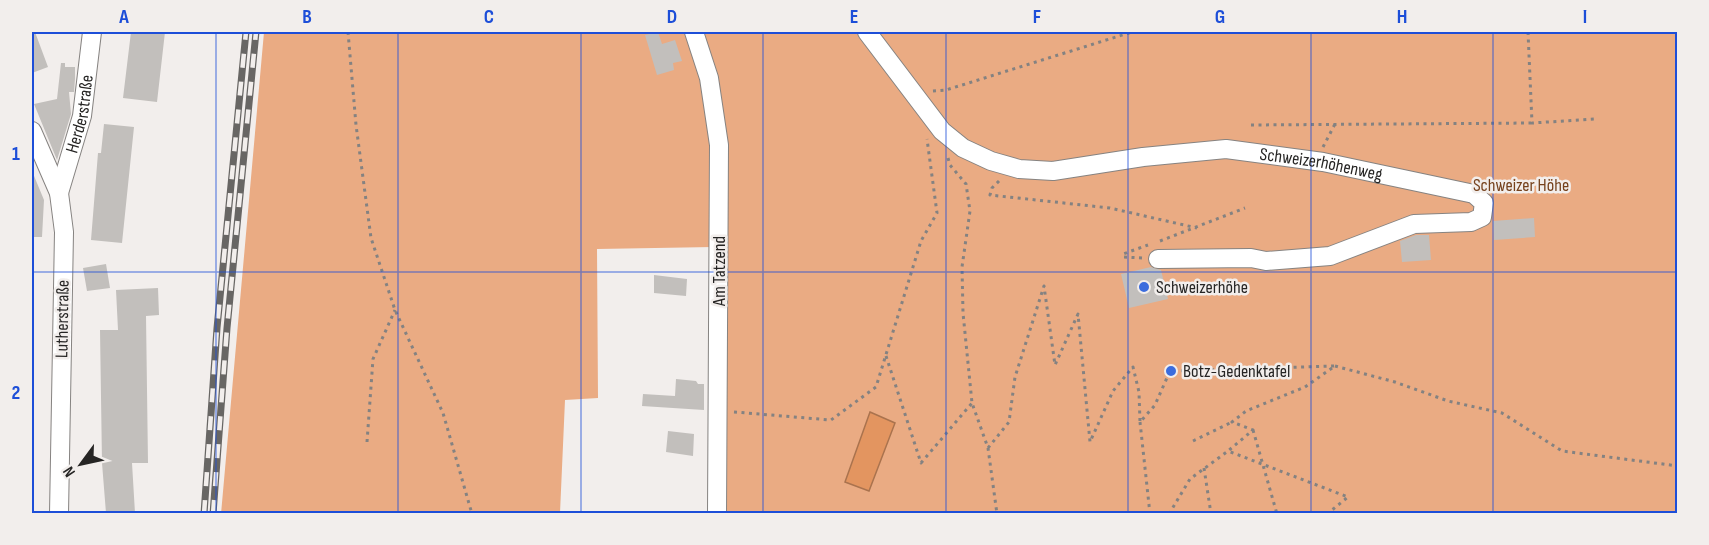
<svg xmlns="http://www.w3.org/2000/svg" width="1709" height="545" viewBox="0 0 1709 545" font-family="'Sofia Sans Condensed',sans-serif">
  <style>
    .green { fill: #eaab83 }
    .water { fill: #e39560; stroke: #aa734e; stroke-width: 1.5 }
    .building { fill: #c2bfbc }
    .lines { fill: none; stroke-linecap: round; stroke-linejoin: round }
    .minor-casing { stroke: #868381; stroke-width: 20 }
    .path { stroke: #848281; stroke-width: 3; stroke-dasharray: 3 4.5; stroke-linecap: butt }
    .minor { stroke: #fff; stroke-width: 18 }
    .rail-casing { stroke: #686664; stroke-width: 7 }
    .rail { stroke: #f2eeec; stroke-width: 4.5; stroke-dasharray: 14; stroke-linecap: butt }
    .grid { fill: none; stroke: #1d4ed8; stroke-width: 1.5; stroke-opacity: 0.55 }
    .poi-dot { fill: #3b6cdd; stroke: #f2eeec; stroke-width: 2 }
    .labels { text-anchor: middle; stroke-width: 5; stroke-linejoin: round; paint-order: stroke }
    .street-label { font-size: 18px; fill: #262524; stroke: #f2eeec }
    .park-label { font-size: 18px; fill: #75411c; stroke: #f2eeec }
    .poi-label { font-size: 18px; fill: #262524; stroke: #f2eeec; text-anchor: start }
    .neatline { fill: none; stroke: #1d4ed8; stroke-width: 2 }
    .grid-label { font-size: 20px; text-anchor: middle; font-weight: bold; fill: #1d4ed8 }
  </style>
  <rect width="100%" height="100%" fill="#f2eeec"/>
  <!-- green -->
  <path class="green" d="M 264,32 L 1677,32 L 1677,513 L 722,513 L 713,144 L 713,247 L 597,249 L 598,398 L 565,400 L 560,513 L 221,514 Z"/>
  <!-- water -->
  <path class="water" d="M 870,412 L 895,423 L 869,491 L 845,482 Z"/>
  <!-- building -->
  <path class="building" d="M 32,32 L 35,32 L 48,67 L 32,73 Z
    M 131,32 L 165,32 L 157,102 L 123,98 Z
    M 658,32 L 662,44 L 675,40 L 682,61 L 673,63 L 674,70 L 657,75 L 645,35 Z
    M 61,63 L 65,63 L 65,67 L 75,67 L 75,79 L 74,92 L 69,92 L 71,114 L 57,160 L 34,104 L 57,99 Z
    M 104,124 L 134,127 L 122,243 L 91,240 L 98,153 L 101,153 Z
    M 32,171 L 44,200 L 42,237 L 32,237 Z
    M 1534,218 L 1535,237 L 1494,240 L 1493,221 Z
    M 1416,235 L 1429,235 L 1431,260 L 1402,262 L 1400,241 Z
    M 106,264 L 110,288 L 87,291 L 83,268 Z
    M 1151,267 L 1161,270 L 1168,299 L 1129,308 L 1121,274 Z
    M 654,275 L 687,279 L 686,296 L 654,293 Z
    M 158,288 L 159,315 L 146,316 L 148,463 L 132,463 L 135,513 L 106,513 L 102,463 L 100,330 L 118,330 L 116,290 Z
    M 676,379 L 696,381 L 698,384 L 704,384 L 704,410 L 642,406 L 643,394 L 675,396 Z
    M 668,431 L 694,434 L 693,456 L 666,452 Z"/>
  <g class="lines">
    <defs>
      <g id="minor">
        <path d="M 694,32 L 709,78 L 719,145 L 717,514"/>
        <path id="s1" d="M 867,32 L 942,131 L 963,148 L 991,161 L 1019,169 L 1053,171 L 1143,157 L 1226,149 L 1323,162 L 1474,194 L 1484,203 L 1482,217 L 1471,222 L 1414,224 L 1330,256 L 1266,261 L 1251,258 L 1158,259"/>
        <path d="M 32,131 L 59,193 L 64,232 L 59,514"/>
        <path id="s2" d="M 59,193 L 82,116 L 92,32"/>
      </g>
    </defs>
    <!-- minor casing -->
    <use href="#minor" class="minor-casing"/>
    <!-- path -->
    <path class="path" d="M 348,32 L 356,125 L 371,238 L 395,310 L 443,413 L 472,514
      M 1528,32 L 1532,123 L 1595,119
      M 933,91 L 946,90 L 1132,32
      M 1251,125 L 1532,123
      M 1323,147 L 1335,124
      M 948,158 L 950,165 L 966,184 L 970,211 L 962,267 L 963,313 L 972,403 L 988,448 L 997,514
      M 999,181 L 992,188 L 990,195 L 1110,208 L 1197,228
      M 1160,241 L 1245,208
      M 1142,258 L 1124,257 L 1123,254 L 1148,245
      M 886,356 L 921,463 L 972,403
      M 1335,366 L 1395,382 L 1448,401 L 1502,413 L 1562,451 L 1678,466
      M 734,412 L 831,420 L 876,387 L 921,241 L 937,213 L 927,139
      M 1140,422 L 1150,514
      M 1253,430 L 1277,514
      M 1193,441 L 1232,422
      M 367,442 L 373,359 L 395,310
      M 988,448 L 1009,422 L 1015,377 L 1044,286 L 1055,365 L 1078,314 L 1090,442 L 1113,391 L 1133,367 L 1139,392 L 1140,422 L 1155,405 L 1170,371 L 1335,366 L 1305,387 L 1246,411 L 1232,422 L 1253,430 L 1228,451 L 1348,497 L 1327,514
      M 1204,468 L 1211,514
      M 1169,514 L 1190,479 L 1228,451"/>
    <!-- minor -->
    <use href="#minor" class="minor"/>
    <defs>
      <path id="rail" d="M 204,514 L 217,328 L 246,32
        M 213,514 L 227,328 L 256,32"/>
    </defs>
    <!-- rail casing -->
    <use href="#rail" class="rail-casing"/>
    <!-- rail -->
    <use href="#rail" class="rail"/>
  </g>
  <!-- grid -->
  <path class="grid" d="M 216,32 L 216,514M 398,32 L 398,514M 581,32 L 581,514M 763,32 L 763,514M 946,32 L 946,514M 1128,32 L 1128,514M 1311,32 L 1311,514M 1493,32 L 1493,514M 32,272 L 1678,272"/>
  <!-- markers -->
  <g class="poi-dot">
    <circle cx="1144" cy="287" r="6"/>
    <circle cx="1171" cy="371" r="6"/>
  </g>
  <g class="labels">
    <!-- street labels -->
    <g class="street-label">
      <text dy="6" stroke="none"><textPath href="#s2" startOffset="82">Herderstraße</textPath></text>
      <text dy="6" stroke="none"><textPath href="#s1" startOffset="516">Schweizerhöhenweg</textPath></text>
      <text transform="translate(719 271) rotate(-90)" y="6">Am Tatzend</text>
      <text transform="translate(62 319) rotate(-89)" y="6">Lutherstraße</text>
    </g>
    <!-- park labels -->
    <g class="park-label">
      <text x="1521" y="191">Schweizer Höhe</text>
    </g>
    <!-- poi labels -->
    <g class="poi-label">
      <text x="1156" y="293">Schweizerhöhe</text>
      <text x="1183" y="377">Botz-Gedenktafel</text>
    </g>
  </g>
  <!-- border -->
  <rect width="1709" height="545" fill="none" stroke="#f2eeec" stroke-width="66"/>
  <!-- north arrow -->
  <g transform="translate(81 464) rotate(237)" stroke="#f2eeec" stroke-width="4.5" paint-order="stroke">
  <path d="M0-4.5L10 22L0 15L-10 22Z" fill="#262524"/>
  <text y="-9" font-size="16" font-weight="bold" text-anchor="middle" fill="#262524">N</text>
  </g>
  <rect x="33" y="33" width="1643" height="479" class="neatline"/>
  <g class="grid-label">
    <text x="124" y="23">A</text>
    <text x="307" y="23">B</text>
    <text x="489" y="23">C</text>
    <text x="672" y="23">D</text>
    <text x="854" y="23">E</text>
    <text x="1037" y="23">F</text>
    <text x="1220" y="23">G</text>
    <text x="1402" y="23">H</text>
    <text x="1585" y="23">I</text>
    <text x="16" y="160">1</text>
    <text x="16" y="399">2</text>
  </g>
</svg>
